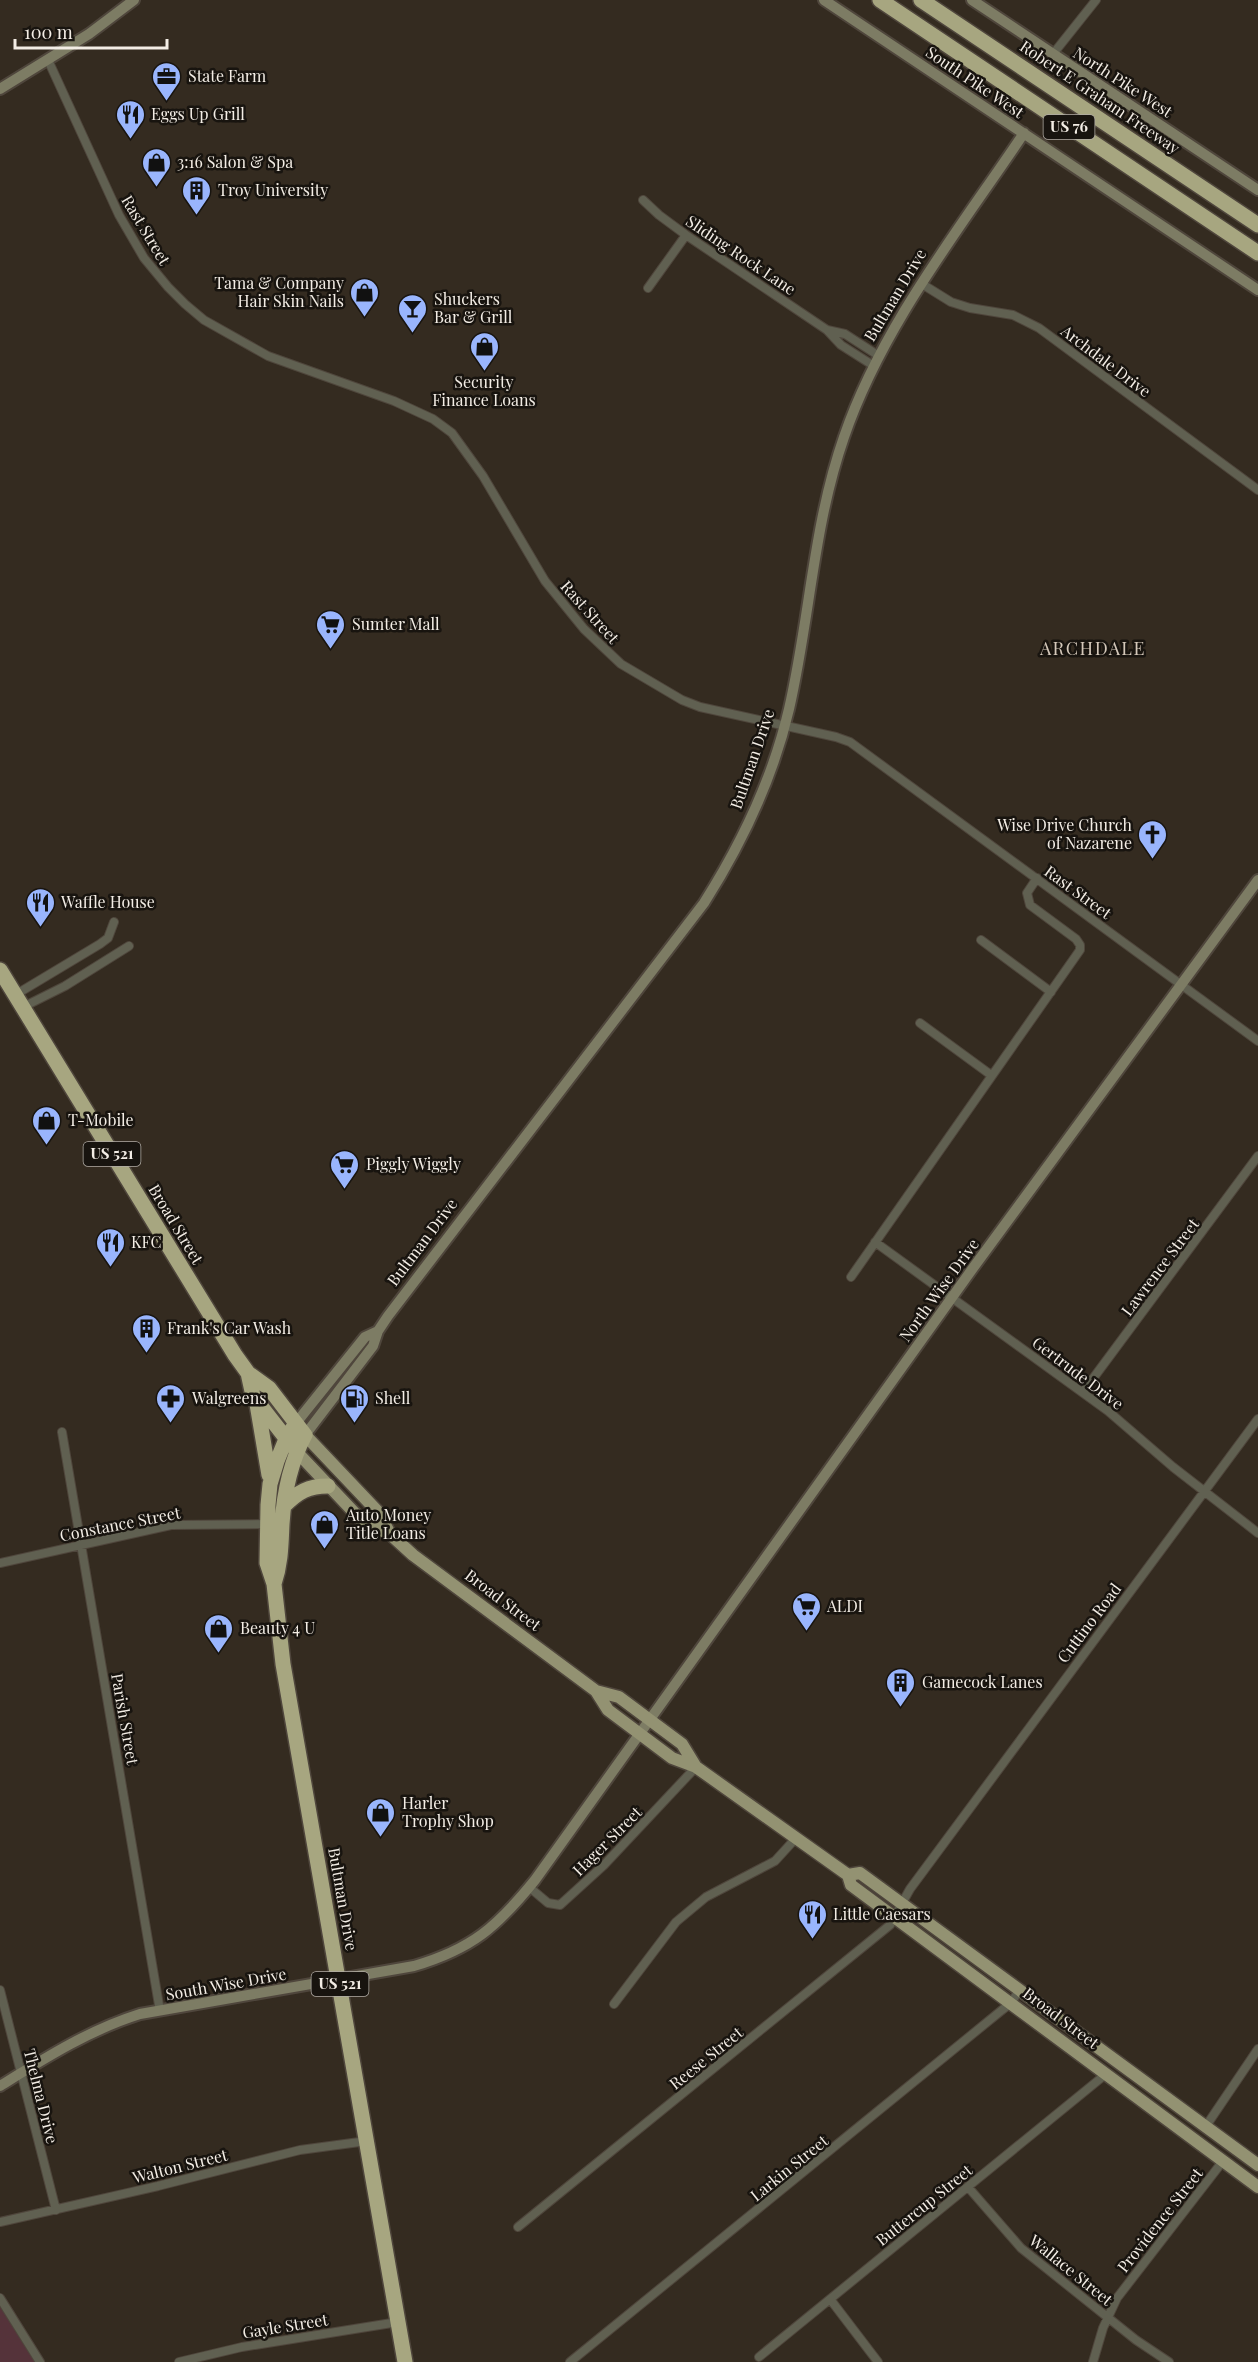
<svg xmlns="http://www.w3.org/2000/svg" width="1258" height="2362" viewBox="0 0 1258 2362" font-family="'Playfair Display',serif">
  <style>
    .green { fill: #55333a }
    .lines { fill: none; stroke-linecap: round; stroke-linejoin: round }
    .street-casing { stroke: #4f463c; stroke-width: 10 }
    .secondary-casing { stroke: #4f463c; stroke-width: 14 }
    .primary-casing { stroke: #4f463c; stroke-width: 15 }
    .highway-casing { stroke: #4f463c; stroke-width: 18 }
    .street { stroke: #606051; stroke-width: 8 }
    .secondary { stroke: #7d7c64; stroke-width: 10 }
    .primary { stroke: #939272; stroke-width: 12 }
    .highway { stroke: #a7a680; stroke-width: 15 }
    .labels { text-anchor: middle; stroke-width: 5; stroke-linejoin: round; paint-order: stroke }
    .shield { fill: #18140f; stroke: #b1aca5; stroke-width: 1.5 }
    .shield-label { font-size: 15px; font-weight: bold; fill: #f3ede5 }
    .poi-label { font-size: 16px; fill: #f3ede5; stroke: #18140f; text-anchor: start }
    .street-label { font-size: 16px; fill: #f3ede5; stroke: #18140f }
    .neighbourhood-label { font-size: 18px; letter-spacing: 1.5px; fill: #d4c8ba; stroke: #18140f }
  </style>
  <rect width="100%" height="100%" fill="#342b20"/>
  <!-- green -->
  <path class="green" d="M 0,2297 L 40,2362 L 0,2362 Z"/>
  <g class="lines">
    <defs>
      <path id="street" d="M 1053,54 L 1096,0
        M 48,60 L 119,215 L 144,258 L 168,287 L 185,304 L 204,320 L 268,356 L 394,401 L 433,419 L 452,433 L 483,476 L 545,581 L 584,629 L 621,664 L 682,700 L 700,707 L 836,737 L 850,742 L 1258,1041
        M 643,200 L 659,215 L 686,235 L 827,330
        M 922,284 L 951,302 L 970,308 L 1013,315 L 1039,328 L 1258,490
        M 648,288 L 686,235
        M 874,366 L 841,345 L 827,330 L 845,334 L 879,356
        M 981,940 L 1051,992
        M 15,995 L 100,944 L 108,938 L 114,922
        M 23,1007 L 65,986 L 129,946
        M 920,1023 L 991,1075
        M 875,1242 L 1108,1411 L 1173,1467 L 1258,1533
        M 851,1277 L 1080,950 L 1080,945 L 1076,939 L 1030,905 L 1027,893 L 1037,878
        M 1083,1392 L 1258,1156
        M 62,1432 L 160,2011
        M 0,1563 L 171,1525 L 269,1524
        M 529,1887 L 548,1903 L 560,1905 L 604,1865 L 696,1767
        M 0,1990 L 56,2210
        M 614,2004 L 676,1922 L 706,1897 L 775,1861 L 796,1838
        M 1206,2126 L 1258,2049
        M 968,2187 L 1021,2248 L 1136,2340 L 1169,2362
        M 0,2222 L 158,2186 L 300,2150 L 367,2141
        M 518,2227 L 890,1925 L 910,1889 L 1258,1419
        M 0,2298 L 40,2362
        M 830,2299 L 878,2362
        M 759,2357 L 1106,2074
        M 179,2362 L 242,2347 L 398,2322
        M 570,2362 L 1002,2010 L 1011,2003 L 1020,1989
        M 1093,2362 L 1103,2328 L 1117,2298 L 1223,2161"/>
      <path id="secondary" d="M 824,0 L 1258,290
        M 972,0 L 1258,190
        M 0,89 L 89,34 L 134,0
        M 296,1423 L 365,1337 L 378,1331
        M 305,1435 L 373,1346 L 378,1331 L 388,1316 L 704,903 C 742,843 773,778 789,709 C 810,618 813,526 844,437 C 882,326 959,230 1024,133
        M 0,2086 C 45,2058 89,2030 140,2014 L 414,1966 C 472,1949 497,1927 535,1880 L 973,1268 L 1258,880"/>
      <path id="primary" d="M 305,1435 L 379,1513 L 390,1534 L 413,1555 L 596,1691 L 619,1697 L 682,1744 L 696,1767
        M 296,1451 L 367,1526 L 390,1534
        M 596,1691 L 608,1710 L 672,1758 L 696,1767 L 848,1875 L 851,1885 L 1258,2187
        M 848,1875 L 860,1873 L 1258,2165"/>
      <path id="highway" d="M 880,0 L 1258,253
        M 921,0 L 1258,225
        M 0,970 L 235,1355 L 248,1373 L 269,1388 L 305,1435 C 290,1463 284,1493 282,1524 C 281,1545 281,1563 274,1584
        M 248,1373 L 253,1396 L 292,1446
        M 257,1404 L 269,1475
        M 296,1423 L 286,1439 L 277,1461 L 270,1484 L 268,1505 L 267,1563 L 274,1584 L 283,1664 L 405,2362
        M 284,1506 C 298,1492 308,1486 328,1486"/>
    </defs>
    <!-- street casing -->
    <use href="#street" class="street-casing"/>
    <!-- secondary casing -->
    <use href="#secondary" class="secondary-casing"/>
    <!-- primary casing -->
    <use href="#primary" class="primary-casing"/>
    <!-- highway casing -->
    <use href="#highway" class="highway-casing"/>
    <!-- street -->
    <use href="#street" class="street"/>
    <!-- secondary -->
    <use href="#secondary" class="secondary"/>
    <!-- primary -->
    <use href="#primary" class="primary"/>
    <!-- highway -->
    <use href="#highway" class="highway"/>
  </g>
  <!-- icons -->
  <defs>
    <symbol id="office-pin" viewBox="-11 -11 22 30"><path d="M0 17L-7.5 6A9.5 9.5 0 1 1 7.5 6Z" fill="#99b5fd" stroke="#18140f"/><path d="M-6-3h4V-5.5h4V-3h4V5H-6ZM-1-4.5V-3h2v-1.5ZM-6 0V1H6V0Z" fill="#111"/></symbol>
    <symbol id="restaurant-pin" viewBox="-11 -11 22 30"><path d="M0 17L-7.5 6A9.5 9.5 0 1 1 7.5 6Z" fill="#99b5fd" stroke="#18140f"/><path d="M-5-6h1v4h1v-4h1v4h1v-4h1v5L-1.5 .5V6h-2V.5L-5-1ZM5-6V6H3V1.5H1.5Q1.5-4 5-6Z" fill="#111"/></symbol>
    <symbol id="shop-pin" viewBox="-11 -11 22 30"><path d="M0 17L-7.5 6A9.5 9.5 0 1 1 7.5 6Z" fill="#99b5fd" stroke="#18140f"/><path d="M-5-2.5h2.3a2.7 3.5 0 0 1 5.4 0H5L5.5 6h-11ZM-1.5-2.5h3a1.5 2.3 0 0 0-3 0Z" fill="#111"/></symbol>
    <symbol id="building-pin" viewBox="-11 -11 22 30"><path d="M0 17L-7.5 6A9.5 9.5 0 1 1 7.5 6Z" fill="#99b5fd" stroke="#18140f"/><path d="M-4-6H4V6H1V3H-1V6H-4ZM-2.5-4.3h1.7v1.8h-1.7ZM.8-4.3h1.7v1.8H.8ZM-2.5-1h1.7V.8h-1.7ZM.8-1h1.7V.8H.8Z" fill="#111"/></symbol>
    <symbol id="bar-pin" viewBox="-11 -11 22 30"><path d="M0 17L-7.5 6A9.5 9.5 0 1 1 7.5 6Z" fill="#99b5fd" stroke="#18140f"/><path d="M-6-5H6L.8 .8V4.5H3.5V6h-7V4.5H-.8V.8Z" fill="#111"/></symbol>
    <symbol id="supermarket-pin" viewBox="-11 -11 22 30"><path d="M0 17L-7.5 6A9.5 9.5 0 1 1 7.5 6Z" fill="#99b5fd" stroke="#18140f"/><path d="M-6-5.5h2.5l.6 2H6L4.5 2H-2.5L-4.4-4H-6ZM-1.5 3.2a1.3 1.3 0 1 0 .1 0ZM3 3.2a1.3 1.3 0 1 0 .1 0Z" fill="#111"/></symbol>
    <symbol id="church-pin" viewBox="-11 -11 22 30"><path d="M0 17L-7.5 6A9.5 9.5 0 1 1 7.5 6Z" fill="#99b5fd" stroke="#18140f"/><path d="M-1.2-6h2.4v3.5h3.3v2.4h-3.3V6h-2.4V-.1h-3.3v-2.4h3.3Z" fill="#111"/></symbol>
    <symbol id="pharmacy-pin" viewBox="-11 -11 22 30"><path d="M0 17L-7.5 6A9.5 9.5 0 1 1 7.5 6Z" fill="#99b5fd" stroke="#18140f"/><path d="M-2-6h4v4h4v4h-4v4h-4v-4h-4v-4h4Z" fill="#111"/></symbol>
    <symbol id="fuel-pin" viewBox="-11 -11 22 30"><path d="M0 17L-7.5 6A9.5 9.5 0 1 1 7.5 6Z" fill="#99b5fd" stroke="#18140f"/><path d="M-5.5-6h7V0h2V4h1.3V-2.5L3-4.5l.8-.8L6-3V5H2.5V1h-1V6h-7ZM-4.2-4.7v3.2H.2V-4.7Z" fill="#111"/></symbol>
  </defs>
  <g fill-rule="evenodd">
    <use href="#office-pin" x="150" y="60" width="33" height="45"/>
    <use href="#restaurant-pin" x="114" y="98" width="33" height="45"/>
    <use href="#shop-pin" x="140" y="146" width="33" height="45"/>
    <use href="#building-pin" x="180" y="174" width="33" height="45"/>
    <use href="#shop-pin" x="348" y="276" width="33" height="45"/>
    <use href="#bar-pin" x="396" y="292" width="33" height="45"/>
    <use href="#shop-pin" x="468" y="330" width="33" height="45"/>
    <use href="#supermarket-pin" x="314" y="608" width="33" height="45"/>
    <use href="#church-pin" x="1136" y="818" width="33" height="45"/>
    <use href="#restaurant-pin" x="24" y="886" width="33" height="45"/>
    <use href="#shop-pin" x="30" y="1104" width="33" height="45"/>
    <use href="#supermarket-pin" x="328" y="1148" width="33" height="45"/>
    <use href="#restaurant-pin" x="94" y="1226" width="33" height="45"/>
    <use href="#building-pin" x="130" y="1312" width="33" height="45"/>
    <use href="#pharmacy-pin" x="154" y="1382" width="33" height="45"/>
    <use href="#fuel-pin" x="338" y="1382" width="33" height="45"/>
    <use href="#shop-pin" x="308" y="1508" width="33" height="45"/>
    <use href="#supermarket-pin" x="790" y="1590" width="33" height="45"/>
    <use href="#shop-pin" x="202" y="1612" width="33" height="45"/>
    <use href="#building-pin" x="884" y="1666" width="33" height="45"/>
    <use href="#shop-pin" x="364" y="1796" width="33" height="45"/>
    <use href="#restaurant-pin" x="796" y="1898" width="33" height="45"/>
  </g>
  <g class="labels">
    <!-- shield labels -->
    <g class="shield">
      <rect x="1043.5" y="115" width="51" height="24" rx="4.5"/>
      <rect x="83.5" y="1142" width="57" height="24" rx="4.5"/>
      <rect x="311.5" y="1972" width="57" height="24" rx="4.5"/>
    </g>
    <g class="shield-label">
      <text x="1069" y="132">US 76</text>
      <text x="112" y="1159">US 521</text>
      <text x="340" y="1989">US 521</text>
    </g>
    <!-- poi labels -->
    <g class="poi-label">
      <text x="188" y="82">State Farm</text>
      <text x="151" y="120">Eggs Up Grill</text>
      <text x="177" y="168">3:16 Salon &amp; Spa</text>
      <text x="218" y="196">Troy University</text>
      <text x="344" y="289" text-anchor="end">Tama &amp; Company<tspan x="344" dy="18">Hair Skin Nails</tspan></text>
      <text x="434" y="305">Shuckers<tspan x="434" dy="18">Bar &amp; Grill</tspan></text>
      <text x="484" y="388" text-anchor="middle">Security<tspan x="484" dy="18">Finance Loans</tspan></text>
      <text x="352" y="630">Sumter Mall</text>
      <text x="1132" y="831" text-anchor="end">Wise Drive Church<tspan x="1132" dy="18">of Nazarene</tspan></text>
      <text x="61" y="908">Waffle House</text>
      <text x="68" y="1126">T-Mobile</text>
      <text x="366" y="1170">Piggly Wiggly</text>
      <text x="131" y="1248">KFC</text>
      <text x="167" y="1334">Frank's Car Wash</text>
      <text x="192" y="1404">Walgreens</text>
      <text x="375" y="1404">Shell</text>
      <text x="346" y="1521">Auto Money<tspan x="346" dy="18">Title Loans</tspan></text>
      <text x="827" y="1612">ALDI</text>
      <text x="240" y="1634">Beauty 4 U</text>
      <text x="922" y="1688">Gamecock Lanes</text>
      <text x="402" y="1809">Harler<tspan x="402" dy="18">Trophy Shop</tspan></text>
      <text x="833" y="1920">Little Caesars</text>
    </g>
    <!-- street labels -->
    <g class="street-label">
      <text transform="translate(975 82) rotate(34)" y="6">South Pike West</text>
      <text transform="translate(1123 82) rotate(33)" y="6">North Pike West</text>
      <text transform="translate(1100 97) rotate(34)" y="6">Robert E Graham Freeway</text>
      <text transform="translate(146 230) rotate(59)" y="6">Rast Street</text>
      <text transform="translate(741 255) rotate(34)" y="6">Sliding Rock Lane</text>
      <text transform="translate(895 295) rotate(-59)" y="6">Bultman Drive</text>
      <text transform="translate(1106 361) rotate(37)" y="6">Archdale Drive</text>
      <text transform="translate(590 612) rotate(48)" y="6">Rast Street</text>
      <text transform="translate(752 759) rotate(-71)" y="6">Bultman Drive</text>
      <text transform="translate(1078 892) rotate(36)" y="6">Rast Street</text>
      <text transform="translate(176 1224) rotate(59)" y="6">Broad Street</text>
      <text transform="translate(422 1242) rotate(-53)" y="6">Bultman Drive</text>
      <text transform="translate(1160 1267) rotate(-53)" y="6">Lawrence Street</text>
      <text transform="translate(939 1290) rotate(-54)" y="6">North Wise Drive</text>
      <text transform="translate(1078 1373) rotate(37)" y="6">Gertrude Drive</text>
      <text transform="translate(120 1524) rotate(-11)" y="6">Constance Street</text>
      <text transform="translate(503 1600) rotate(37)" y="6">Broad Street</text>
      <text transform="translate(1089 1623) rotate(-53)" y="6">Cuttino Road</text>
      <text transform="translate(125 1719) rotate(80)" y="6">Parish Street</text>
      <text transform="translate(607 1841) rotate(-45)" y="6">Hager Street</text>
      <text transform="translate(343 1899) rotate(80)" y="6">Bultman Drive</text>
      <text transform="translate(226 1984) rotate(-10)" y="6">South Wise Drive</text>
      <text transform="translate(1061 2018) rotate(37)" y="6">Broad Street</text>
      <text transform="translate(706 2058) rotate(-39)" y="6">Reese Street</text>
      <text transform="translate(41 2096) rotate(76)" y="6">Thelma Drive</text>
      <text transform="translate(180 2166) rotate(-14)" y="6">Walton Street</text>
      <text transform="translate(789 2168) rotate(-39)" y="6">Larkin Street</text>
      <text transform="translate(924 2205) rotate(-39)" y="6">Buttercup Street</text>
      <text transform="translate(1160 2220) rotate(-52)" y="6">Providence Street</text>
      <text transform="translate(1071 2270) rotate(39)" y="6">Wallace Street</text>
      <text transform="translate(285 2326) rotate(-9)" y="6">Gayle Street</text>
    </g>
    <!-- neighbourhood labels -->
    <g class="neighbourhood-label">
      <text x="1093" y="655">ARCHDALE</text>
    </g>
  </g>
  <!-- scale -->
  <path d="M15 39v9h152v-9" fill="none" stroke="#f3ede5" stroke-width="3"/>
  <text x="24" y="39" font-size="18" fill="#f3ede5" stroke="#18140f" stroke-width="4.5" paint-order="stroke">100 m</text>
</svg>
